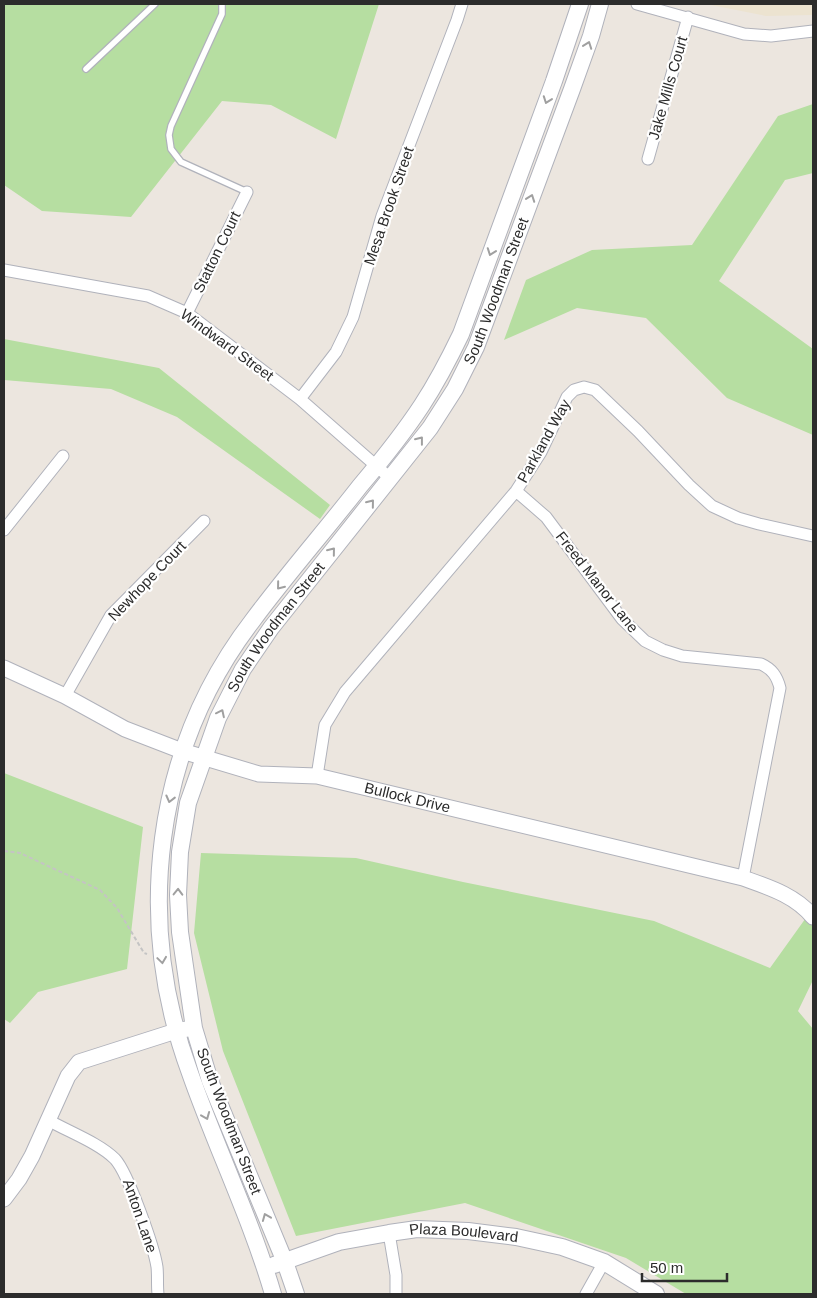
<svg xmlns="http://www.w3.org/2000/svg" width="817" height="1298" viewBox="0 0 817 1298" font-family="Helvetica,sans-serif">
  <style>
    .education { fill: #ece3d0 }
    .green { fill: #b6dea1 }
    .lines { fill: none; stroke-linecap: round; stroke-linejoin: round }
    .service-casing { stroke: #b0b2bb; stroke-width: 8 }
    .minor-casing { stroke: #b0b2bb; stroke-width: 13 }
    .tertiary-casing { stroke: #b0b2bb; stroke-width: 17 }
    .secondary-casing { stroke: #b0b2bb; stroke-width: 18 }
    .path { stroke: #c4c4c4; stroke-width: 2; stroke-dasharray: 4 2.5; stroke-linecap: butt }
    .service { stroke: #fff; stroke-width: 5.5 }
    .minor { stroke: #fff; stroke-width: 11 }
    .tertiary { stroke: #fff; stroke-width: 15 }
    .secondary { stroke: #fff; stroke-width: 16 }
    .oneway { stroke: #a0a0a0 }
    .labels { text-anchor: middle; stroke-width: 4.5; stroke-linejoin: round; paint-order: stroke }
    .street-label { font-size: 15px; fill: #2c2c2c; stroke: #fff }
  </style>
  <rect width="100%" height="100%" fill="#ece6df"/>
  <!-- education -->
  <path class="education" d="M 706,4 L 813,4 L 813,15 L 766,16 Z"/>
  <!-- green -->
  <path class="green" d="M 4,4 L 379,4 L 336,139 L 271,105 L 222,101 L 131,217 L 42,211 L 4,185 Z
    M 813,104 L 813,173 L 785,180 L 719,281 L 813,349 L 813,435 L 727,398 L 646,318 L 577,308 L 504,340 L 526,280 L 592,250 L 692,245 L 778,116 Z
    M 4,339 L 159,368 L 330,505 L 320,519 L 177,417 L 111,389 L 4,380 Z
    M 4,773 L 143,827 L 127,969 L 38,992 L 10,1023 L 4,1019 Z
    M 201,853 L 356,858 L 463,882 L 654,921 L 770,968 L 813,908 L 813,980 L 798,1011 L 813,1029 L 813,1294 L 686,1294 L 626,1258 L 465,1203 L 296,1236 L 223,1051 L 194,933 Z"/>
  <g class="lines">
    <defs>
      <path id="service" d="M 222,4 L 222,14 L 171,126 L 169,135 L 171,149 L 181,162 L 247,192
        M 86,69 L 155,4"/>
      <path id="minor" d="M 637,4 L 744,34 L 771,36 L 813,31
        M 648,159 L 688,17
        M 4,270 L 148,296 L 187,313 L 300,399 L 390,478
        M 187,313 L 247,192
        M 300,399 L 336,352 L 353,317 L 382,216 L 457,20 L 462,4
        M 516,491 L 546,517 L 622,619 L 645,641 L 663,650 L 682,656 L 761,664 C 772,669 777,676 780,688 L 743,878
        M 4,530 L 63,456
        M 65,696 L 111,615 L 204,521
        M 317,776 L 325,725 L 345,692 L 516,491 L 541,452 L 567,397 L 574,390 L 584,387 L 595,390 L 638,431 L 689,485 L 712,506 L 738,518 L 759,524 L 813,536
        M 48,1120 C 69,1132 99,1143 115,1159 C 128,1173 154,1247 157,1267 C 158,1276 157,1285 158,1294
        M 389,1233 L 396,1275 L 396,1294
        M 586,1294 L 604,1262"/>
      <g id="tertiary">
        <path id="s1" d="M 4,668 L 65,696 L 125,729 L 182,751 L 259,774 L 317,776 L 743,878 C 768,887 795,895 813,917"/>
        <path d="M 4,1199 L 19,1179 L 32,1156 L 68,1076 L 79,1062 L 176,1031 L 187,1029"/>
      </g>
      <g id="secondary">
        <path id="s2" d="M 274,1265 L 339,1242 L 389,1233 L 417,1229 L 468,1231 L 516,1237 L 562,1247 L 604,1262 L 656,1294"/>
        <path d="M 273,1294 C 251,1219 216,1147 190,1073 C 134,921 153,750 253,620 C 287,574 325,531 360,486 C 382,460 403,434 422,405 C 437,382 449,359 461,334 L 554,81 L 580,4"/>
        <path id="s3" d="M 296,1294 L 285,1262 L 210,1081 L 194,1028 L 180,932 L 178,895 L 180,852 L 188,803 L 218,718 L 243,669 L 271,628 L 430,428 L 455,389 L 476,347 L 572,89 L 591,36 L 600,4"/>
      </g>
    </defs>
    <!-- service casing -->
    <use href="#service" class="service-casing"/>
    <!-- minor casing -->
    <use href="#minor" class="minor-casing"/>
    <!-- tertiary casing -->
    <use href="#tertiary" class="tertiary-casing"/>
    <!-- secondary casing -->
    <use href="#secondary" class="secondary-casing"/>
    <!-- path -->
    <path class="path" d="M 4,851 L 20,853 L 100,890 L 117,908 L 144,953 L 147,954"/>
    <!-- service -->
    <use href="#service" class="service"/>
    <!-- minor -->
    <use href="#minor" class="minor"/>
    <!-- tertiary -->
    <use href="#tertiary" class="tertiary"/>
    <!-- secondary -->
    <use href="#secondary" class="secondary"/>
  </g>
  <!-- one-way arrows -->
  <defs><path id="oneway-chevron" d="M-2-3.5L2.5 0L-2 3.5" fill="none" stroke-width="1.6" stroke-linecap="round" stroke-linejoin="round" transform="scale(1.25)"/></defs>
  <g class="oneway">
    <use href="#oneway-chevron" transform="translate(588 45) rotate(-70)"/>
    <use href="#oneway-chevron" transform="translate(547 100) rotate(110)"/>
    <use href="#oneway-chevron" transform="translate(531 198) rotate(-70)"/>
    <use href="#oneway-chevron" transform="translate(491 252) rotate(110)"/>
    <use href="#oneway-chevron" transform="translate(420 440) rotate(-52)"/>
    <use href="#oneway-chevron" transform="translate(371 503) rotate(-51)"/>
    <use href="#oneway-chevron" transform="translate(332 551) rotate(-51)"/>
    <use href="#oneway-chevron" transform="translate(280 586) rotate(129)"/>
    <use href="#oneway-chevron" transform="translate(221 713) rotate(-64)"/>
    <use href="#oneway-chevron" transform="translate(170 799) rotate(104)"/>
    <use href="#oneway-chevron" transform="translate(178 892) rotate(-89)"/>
    <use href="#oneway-chevron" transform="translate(162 960) rotate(82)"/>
    <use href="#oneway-chevron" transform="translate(206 1116) rotate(68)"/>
    <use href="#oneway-chevron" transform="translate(266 1217) rotate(-112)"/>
  </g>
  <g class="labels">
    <!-- street labels -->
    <g class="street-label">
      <text transform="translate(668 88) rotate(-74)" y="5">Jake Mills Court</text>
      <text transform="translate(389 206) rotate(-71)" y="5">Mesa Brook Street</text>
      <text transform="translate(217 252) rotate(-64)" y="5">Statton Court</text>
      <text dy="5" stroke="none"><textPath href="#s3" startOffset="1115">South Woodman Street</textPath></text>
      <text transform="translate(227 345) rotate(36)" y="5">Windward Street</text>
      <text transform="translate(544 441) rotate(-61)" y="5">Parkland Way</text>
      <text transform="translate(147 581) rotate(-46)" y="5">Newhope Court</text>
      <text transform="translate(597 582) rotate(52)" y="5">Freed Manor Lane</text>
      <text dy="5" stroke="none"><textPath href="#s3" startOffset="710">South Woodman Street</textPath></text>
      <text dy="5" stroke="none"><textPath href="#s1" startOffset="428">Bullock Drive</textPath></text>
      <text transform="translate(229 1121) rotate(69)" y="5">South Woodman Street</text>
      <text transform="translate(140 1216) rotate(71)" y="5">Anton Lane</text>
      <text dy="5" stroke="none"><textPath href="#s2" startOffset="195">Plaza Boulevard</textPath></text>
    </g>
  </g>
  <!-- border -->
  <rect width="817" height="1298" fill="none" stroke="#2c2c2c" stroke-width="10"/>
  <!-- scale -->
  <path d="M642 1273v8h85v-8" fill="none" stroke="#2c2c2c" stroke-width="2.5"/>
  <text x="650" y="1273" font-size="15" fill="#2c2c2c" stroke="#ffffff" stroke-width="4" paint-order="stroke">50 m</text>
</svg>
